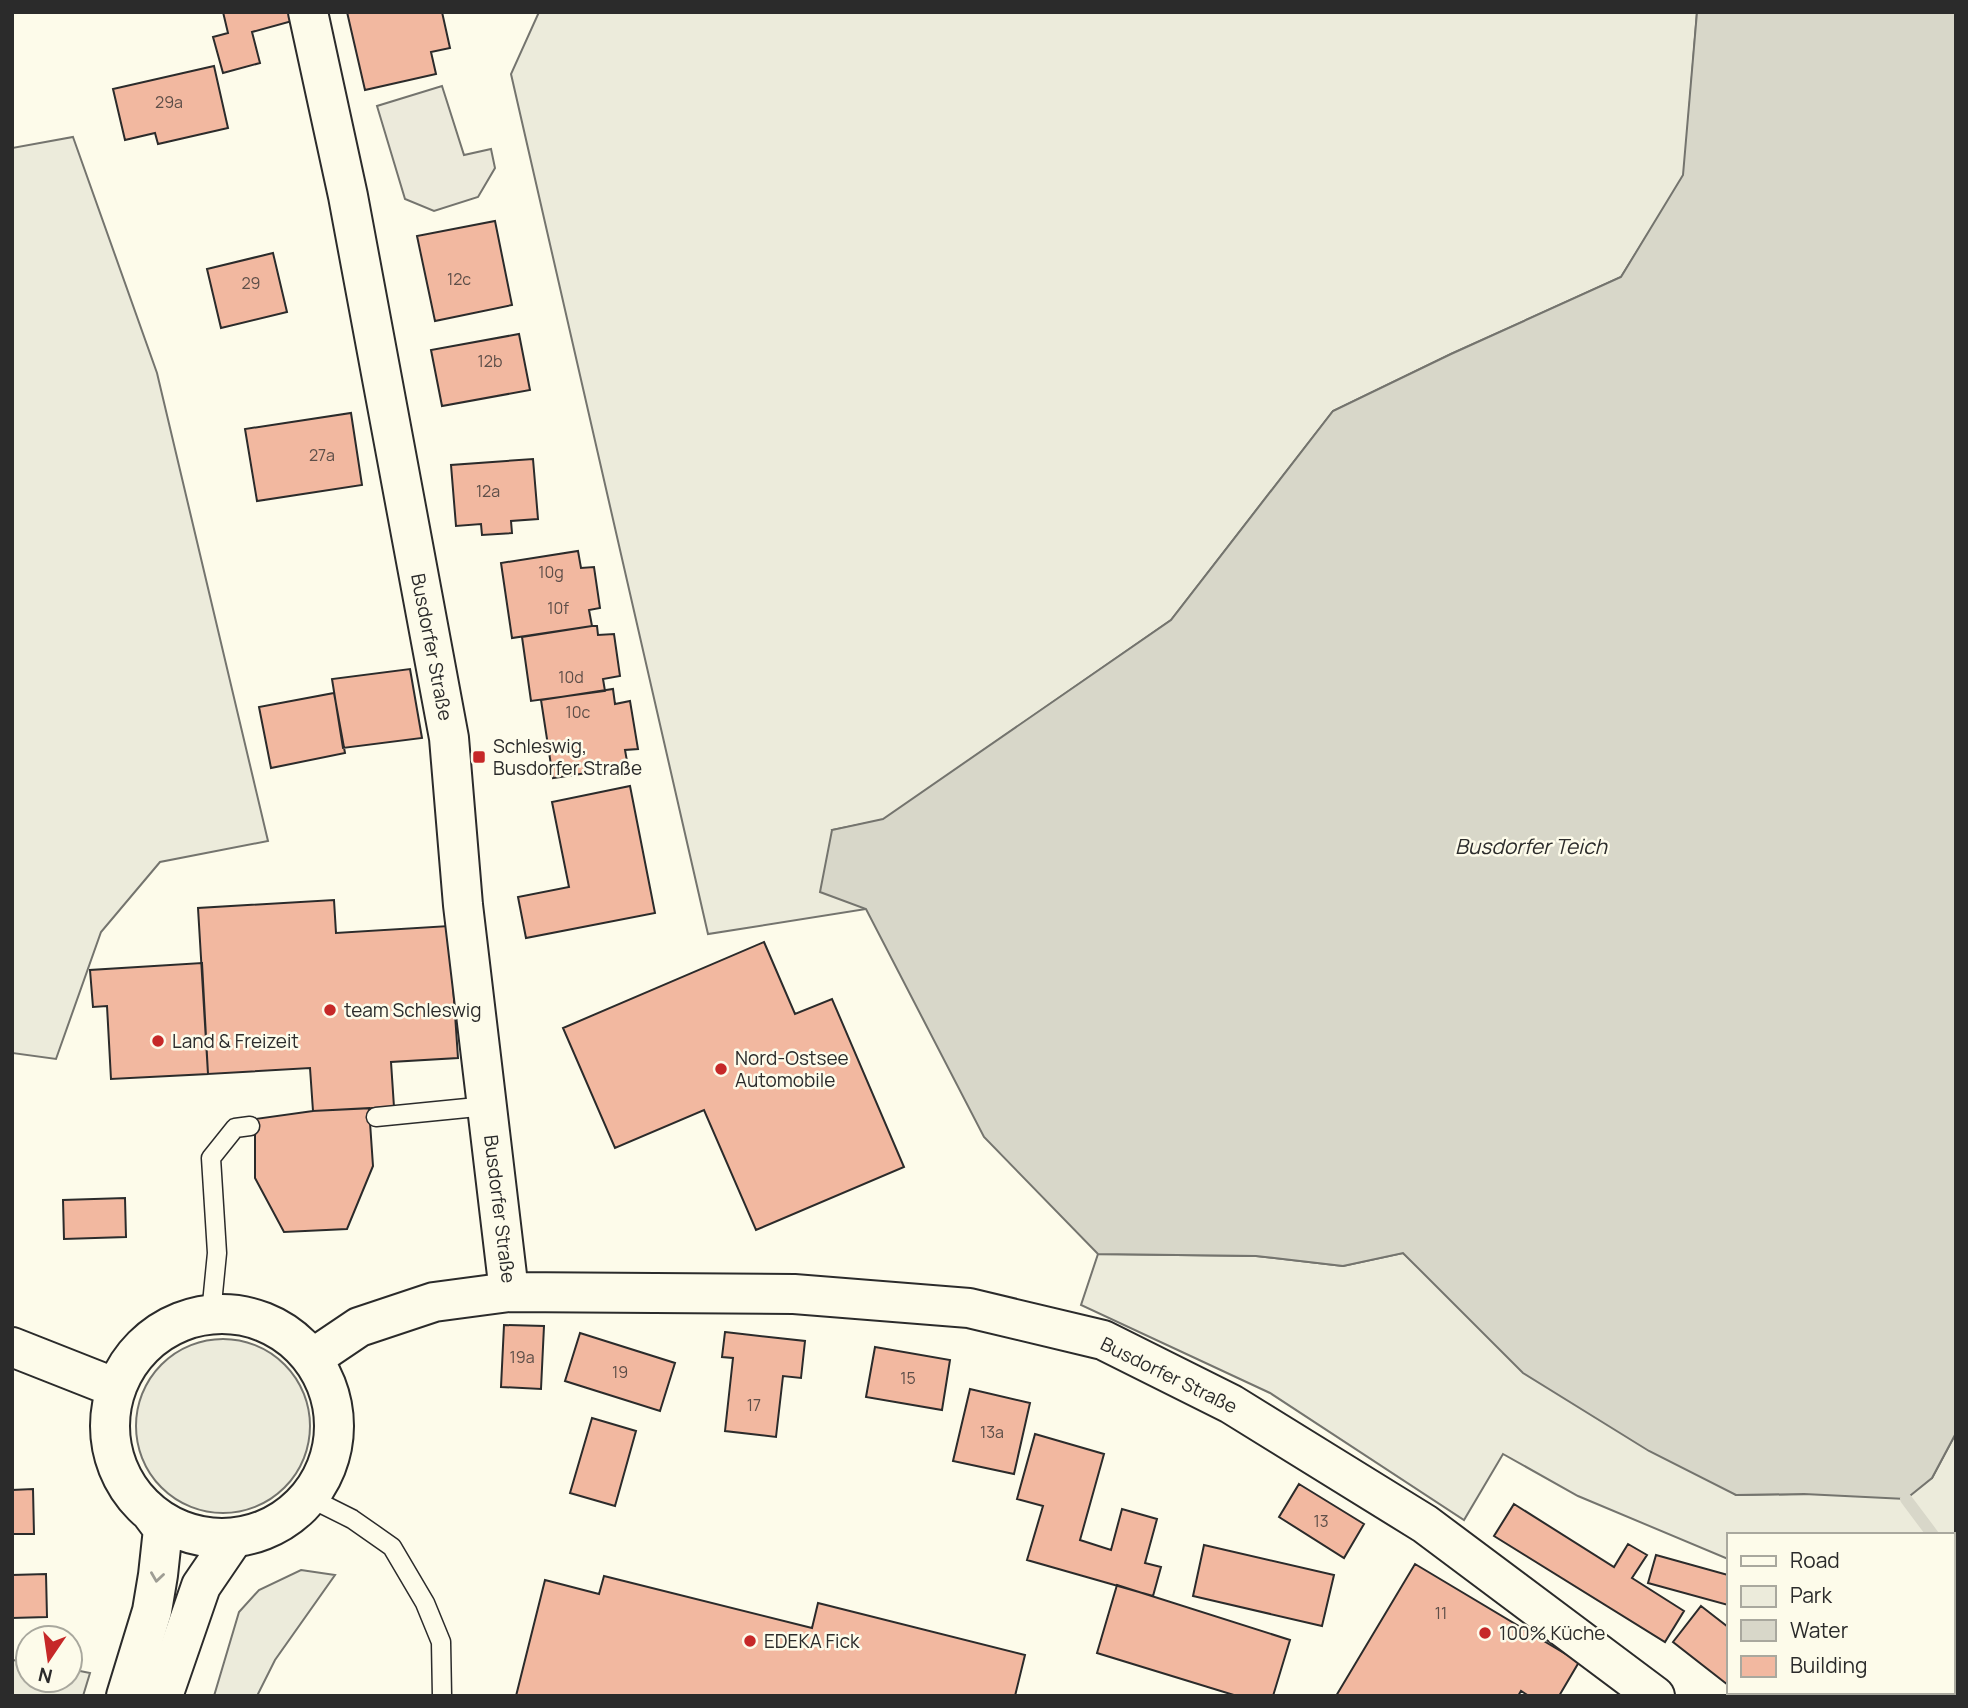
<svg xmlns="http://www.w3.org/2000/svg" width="1968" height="1708" viewBox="0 0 1968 1708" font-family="Manrope,sans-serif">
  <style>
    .green { fill: #ecebdb; stroke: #74746e; stroke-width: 2 }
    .parking { fill: #eceadb; stroke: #74746e; stroke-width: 2 }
    .water { fill: #d8d7c9; stroke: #74746e; stroke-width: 2 }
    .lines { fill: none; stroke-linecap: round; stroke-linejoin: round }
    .stream { stroke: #d8d7c9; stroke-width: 12 }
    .building { fill: #f2b8a0; stroke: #2b2b2b; stroke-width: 2 }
    .service-casing { stroke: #2b2b2b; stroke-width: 21 }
    .tertiary-casing { stroke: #2b2b2b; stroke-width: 42 }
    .primary-casing { stroke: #2b2b2b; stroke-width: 42 }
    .trunk-casing { stroke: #2b2b2b; stroke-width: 42 }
    .service { stroke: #fdfbea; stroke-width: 18 }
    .tertiary { stroke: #fdfbea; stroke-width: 38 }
    .primary { stroke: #fdfbea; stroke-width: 38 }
    .trunk { stroke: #fdfbea; stroke-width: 38 }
    .oneway { stroke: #9e9d94 }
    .poi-dot { fill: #c62828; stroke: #fdfbea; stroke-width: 2.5 }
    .labels { text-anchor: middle; stroke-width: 5; stroke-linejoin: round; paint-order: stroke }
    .number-label { font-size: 16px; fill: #5d4e48 }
    .street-label { font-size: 19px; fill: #2b2b2b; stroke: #fdfbea }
    .poi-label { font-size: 19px; fill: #2b2b2b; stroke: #fdfbea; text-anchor: start }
    .water-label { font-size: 21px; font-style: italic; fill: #2b2b2b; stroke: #fdfbea }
  </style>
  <rect width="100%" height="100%" fill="#fdfbea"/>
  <!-- green -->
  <path class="green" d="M 539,12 L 1697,12 L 1684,176 L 1621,277 L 1451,354 L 1333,411 L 1171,620 L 883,820 L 832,830 L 866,909 L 708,934 L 511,74 Z
    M 73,137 L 157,373 L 268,841 L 160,862 L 101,932 L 56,1059 L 12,1053 L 12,148 Z
    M 1403,1253 L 1433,1281 L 1736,1495 L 1804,1494 L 1932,1478 L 1956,1433 L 1956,1547 L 1952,1547 L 1952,1535 L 1728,1535 L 1728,1559 L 1578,1496 L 1503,1454 L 1464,1520 L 1270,1393 L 1081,1305 L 1098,1254 L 1256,1256 L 1343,1266 Z
    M136 1426a87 87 0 1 1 174 0a87 87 0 1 1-174 0Z
    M 301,1570 L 335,1575 L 275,1660 L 257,1696 L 214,1696 L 239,1612 L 259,1590 Z
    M 12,1660 L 28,1662 L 28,1680 L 70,1680 L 70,1669 L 90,1673 L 83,1696 L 12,1696 Z"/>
  <!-- parking -->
  <path class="parking" d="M 442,86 L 464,155 L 491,149 L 495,168 L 478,197 L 434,211 L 405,199 L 377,106 Z"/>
  <!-- water -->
  <path class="water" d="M 1697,12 L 1956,12 L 1956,1433 L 1932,1478 L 1906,1499 L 1804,1494 L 1736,1495 L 1649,1451 L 1523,1373 L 1403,1253 L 1343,1266 L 1256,1256 L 1098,1254 L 984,1137 L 866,909 L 820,892 L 832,830 L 883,819 L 1171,620 L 1333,411 L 1451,354 L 1621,277 L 1683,175 Z"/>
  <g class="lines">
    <!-- stream -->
    <path class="stream" d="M 1906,1499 L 1933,1535
      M 1952,1581 L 1956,1594"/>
  </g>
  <!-- building -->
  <path class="building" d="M 223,12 L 302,12 L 303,18 L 252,32 L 260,63 L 223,73 L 213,37 L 228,33 Z
    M 347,12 L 442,12 L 450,48 L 431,52 L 436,74 L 365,90 Z
    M 214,66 L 228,128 L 158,144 L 155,133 L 125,140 L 113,89 Z
    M 495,221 L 512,305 L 435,321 L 417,236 Z
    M 273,253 L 287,312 L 221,328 L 207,269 Z
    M 519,334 L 530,390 L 442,406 L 431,350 Z
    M 351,413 L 362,485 L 257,501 L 245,429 Z
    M 533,459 L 538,519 L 511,521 L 512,533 L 482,535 L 481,524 L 456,526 L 451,465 Z
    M 578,551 L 581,568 L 594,567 L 600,608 L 589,610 L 592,626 L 512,638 L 501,563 Z
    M 592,626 L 597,626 L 598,635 L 614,634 L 620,676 L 603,679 L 605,691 L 531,701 L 522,637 Z
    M 410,669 L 422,738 L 343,748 L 332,679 Z
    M 613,689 L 615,704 L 630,701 L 638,749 L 625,750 L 628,767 L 553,778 L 541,700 Z
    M 334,693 L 345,753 L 271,768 L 259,707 Z
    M 630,786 L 655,913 L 526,938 L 518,897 L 569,887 L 552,802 Z
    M 334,900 L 336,933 L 449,926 L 458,1058 L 391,1062 L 394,1107 L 313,1111 L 310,1068 L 208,1074 L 198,908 Z
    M 764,942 L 795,1014 L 832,999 L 904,1167 L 756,1230 L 704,1110 L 615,1148 L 563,1028 Z
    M 202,963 L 208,1074 L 111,1079 L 107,1006 L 93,1007 L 90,970 Z
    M 369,1108 L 373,1166 L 347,1229 L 284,1232 L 255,1178 L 255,1119 L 313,1111 Z
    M 125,1198 L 126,1237 L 64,1239 L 63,1200 Z
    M 504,1325 L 544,1326 L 541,1389 L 501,1387 Z
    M 725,1332 L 805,1341 L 801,1378 L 783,1376 L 776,1437 L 725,1431 L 733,1358 L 722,1357 Z
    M 580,1333 L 675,1363 L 660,1411 L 565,1381 Z
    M 875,1347 L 950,1360 L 942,1410 L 866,1397 Z
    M 970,1389 L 1030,1403 L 1014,1474 L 953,1461 Z
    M 592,1418 L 636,1431 L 615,1506 L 570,1493 Z
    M 1035,1434 L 1104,1454 L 1080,1540 L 1111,1550 L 1122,1509 L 1157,1519 L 1145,1563 L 1161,1567 L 1153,1596 L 1027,1560 L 1043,1506 L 1017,1499 Z
    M 1299,1484 L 1364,1524 L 1344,1558 L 1279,1517 Z
    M 33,1489 L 34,1534 L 12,1534 L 12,1490 Z
    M 1514,1504 L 1614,1567 L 1628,1544 L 1647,1555 L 1632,1578 L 1684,1611 L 1665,1642 L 1494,1536 Z
    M 1204,1545 L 1334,1575 L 1322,1626 L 1193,1596 Z
    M 1656,1555 L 1728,1575 L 1728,1605 L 1648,1583 Z
    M 1415,1564 L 1579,1662 L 1559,1696 L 1529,1696 L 1521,1691 L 1518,1696 L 1336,1696 Z
    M 46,1574 L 47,1617 L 12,1618 L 12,1575 Z
    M 604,1576 L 812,1628 L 818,1603 L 1025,1655 L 1015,1696 L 516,1696 L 545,1580 L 599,1594 Z
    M 1117,1585 L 1290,1640 L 1273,1696 L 1237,1696 L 1097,1653 Z
    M 1701,1606 L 1728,1627 L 1728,1685 L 1673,1642 Z
    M 1956,1659 L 1956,1696 L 1853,1696 L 1852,1692 L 1952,1692 L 1952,1660 Z
    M 1787,1692 L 1833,1692 L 1833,1694 L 1826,1696 L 1788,1696 Z"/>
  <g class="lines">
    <defs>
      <path id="service" d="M 376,1117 L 487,1106
        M 211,1314 L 217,1253 L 211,1158 L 235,1128 L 250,1126
        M 310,1498 L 352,1519 L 392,1547 L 425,1603 L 441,1642 L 442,1696"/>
      <path id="tertiary" d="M 308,12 L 348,196 L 449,738 L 463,905 L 509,1292
        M 313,1358 L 359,1327 L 434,1302 L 509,1292 L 794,1294 L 969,1308 L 1103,1340 L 1231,1404 L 1425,1524 L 1655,1696"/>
      <path id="primary" d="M110 1426a112 112 0 1 1 224 0a112 112 0 1 1-224 0Z
        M 12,1347 L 116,1388
        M 126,1696 L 152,1611 L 158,1575 L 163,1529 L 151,1513"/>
      <path id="trunk" d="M 163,1696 L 201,1586 L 233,1539"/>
    </defs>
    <!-- service casing -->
    <use href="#service" class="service-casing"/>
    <!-- tertiary casing -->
    <use href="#tertiary" class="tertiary-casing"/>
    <!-- primary casing -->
    <use href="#primary" class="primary-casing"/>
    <!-- trunk casing -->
    <use href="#trunk" class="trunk-casing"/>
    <!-- service -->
    <use href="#service" class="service"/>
    <!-- tertiary -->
    <use href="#tertiary" class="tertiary"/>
    <!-- primary -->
    <use href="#primary" class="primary"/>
    <!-- trunk -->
    <use href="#trunk" class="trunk"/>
  </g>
  <!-- one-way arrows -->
  <defs><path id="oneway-chevron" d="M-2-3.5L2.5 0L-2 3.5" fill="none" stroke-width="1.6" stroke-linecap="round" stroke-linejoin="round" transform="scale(1.75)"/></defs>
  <use class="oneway" href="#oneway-chevron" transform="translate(157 1577) rotate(98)"/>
  <!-- markers -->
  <g class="poi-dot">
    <rect x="472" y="750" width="14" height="14" rx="3.5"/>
    <circle cx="330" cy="1010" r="7"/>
    <circle cx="158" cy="1041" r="7"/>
    <circle cx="721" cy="1069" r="7"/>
    <circle cx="1485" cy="1633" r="7"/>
    <circle cx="750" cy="1641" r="7"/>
  </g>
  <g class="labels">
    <!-- number labels -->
    <g class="number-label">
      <text x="169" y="108">29a</text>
      <text x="459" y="285">12c</text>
      <text x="251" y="289">29</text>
      <text x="490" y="367">12b</text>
      <text x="322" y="461">27a</text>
      <text x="488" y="497">12a</text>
      <text x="551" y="578">10g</text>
      <text x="558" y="614">10f</text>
      <text x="571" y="683">10d</text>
      <text x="578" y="718">10c</text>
      <text x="522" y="1363">19a</text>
      <text x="620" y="1378">19</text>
      <text x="908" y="1384">15</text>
      <text x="754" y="1411">17</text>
      <text x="992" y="1438">13a</text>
      <text x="1321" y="1527">13</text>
      <text x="1441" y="1619">11</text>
    </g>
    <!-- street labels -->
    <g class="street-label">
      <text transform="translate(432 647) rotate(79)" y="7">Busdorfer Straße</text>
      <text transform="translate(500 1209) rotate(83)" y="7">Busdorfer Straße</text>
      <text transform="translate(1169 1375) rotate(26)" y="7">Busdorfer Straße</text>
    </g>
    <!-- poi labels -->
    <g class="poi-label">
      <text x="493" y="753">Schleswig,<tspan x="493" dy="22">Busdorfer Straße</tspan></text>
      <text x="344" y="1017">team Schleswig</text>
      <text x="172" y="1048">Land &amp; Freizeit</text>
      <text x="735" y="1065">Nord-Ostsee<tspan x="735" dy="22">Automobile</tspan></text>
      <text x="1499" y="1640">100% Küche</text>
      <text x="764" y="1648">EDEKA Fick</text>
    </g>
    <!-- water labels -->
    <g class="water-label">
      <text x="1531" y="854">Busdorfer Teich</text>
    </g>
  </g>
  <!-- border -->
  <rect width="1968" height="1708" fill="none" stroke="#2b2b2b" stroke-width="28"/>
  <!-- legend -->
  <rect x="1727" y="1533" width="228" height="161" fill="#fdfbea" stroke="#a9a89e" stroke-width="2"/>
  <rect x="1741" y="1556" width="35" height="10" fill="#fdfbea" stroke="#a9a89e" stroke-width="2"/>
  <text x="1790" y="1568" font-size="21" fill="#2b2b2b">Road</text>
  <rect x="1741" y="1586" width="35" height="21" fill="#ecebdb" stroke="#a9a89e" stroke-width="2"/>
  <text x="1790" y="1603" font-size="21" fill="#2b2b2b">Park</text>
  <rect x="1741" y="1620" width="35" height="21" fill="#d8d7c9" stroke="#a9a89e" stroke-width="2"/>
  <text x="1790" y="1638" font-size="21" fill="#2b2b2b">Water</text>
  <rect x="1741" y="1656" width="35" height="21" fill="#f2b8a0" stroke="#a9a89e" stroke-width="2"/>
  <text x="1790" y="1673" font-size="21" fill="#2b2b2b">Building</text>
  <!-- north arrow -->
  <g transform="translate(49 1659) rotate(193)"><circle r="33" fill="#fdfbea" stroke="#a9a89e" stroke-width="2"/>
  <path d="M0-5L12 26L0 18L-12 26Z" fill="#c62828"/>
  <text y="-10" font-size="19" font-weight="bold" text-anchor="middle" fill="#2b2b2b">N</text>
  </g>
</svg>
